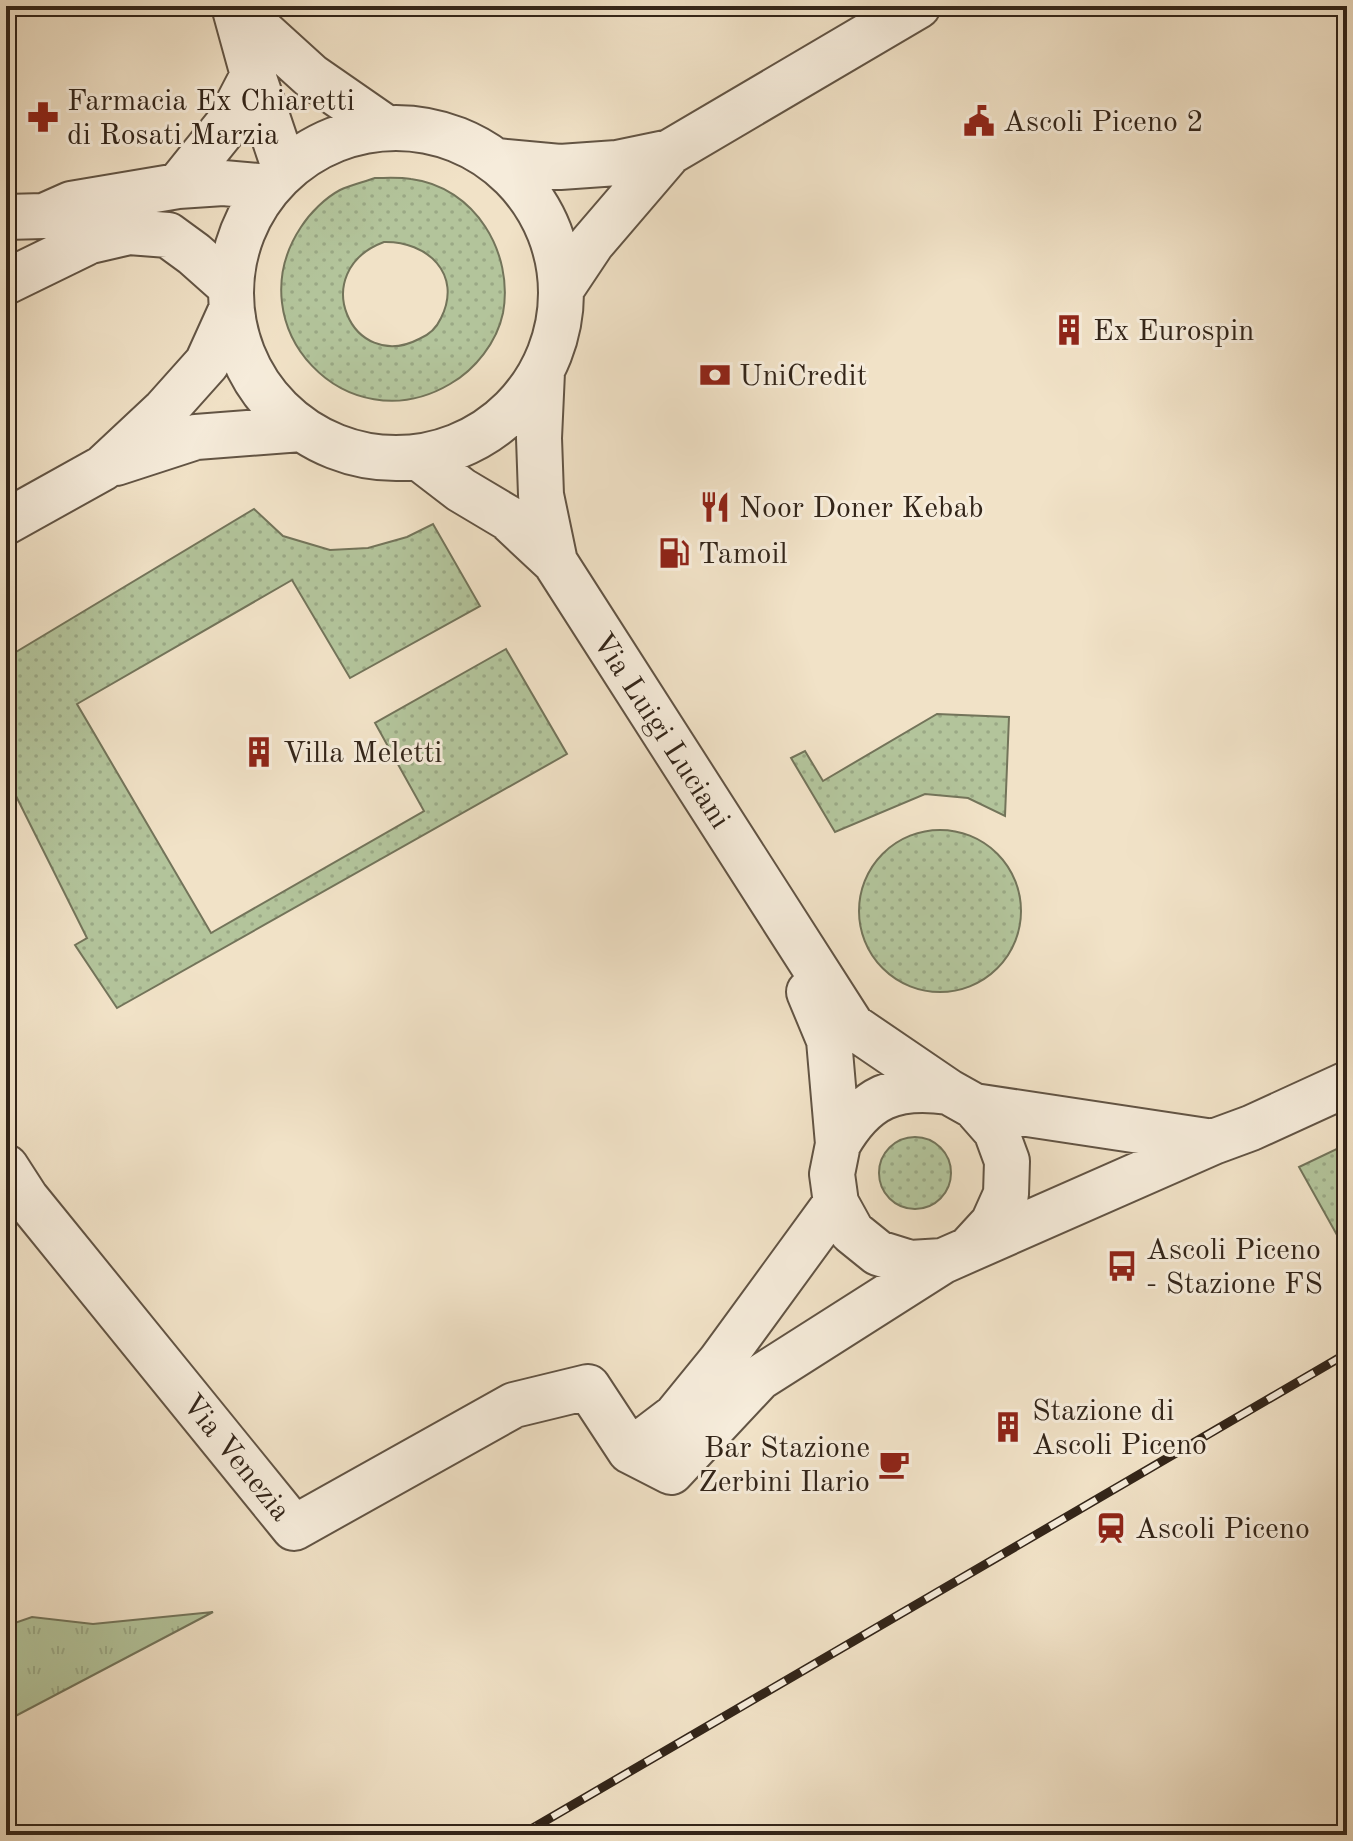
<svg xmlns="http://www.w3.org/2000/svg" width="1353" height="1841" viewBox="0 0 1353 1841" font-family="'Old Standard TT',serif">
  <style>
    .grass { fill: url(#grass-tufts); stroke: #73745a; stroke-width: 2 }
    .garden { fill: url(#garden-dots); stroke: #73745a; stroke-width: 2; fill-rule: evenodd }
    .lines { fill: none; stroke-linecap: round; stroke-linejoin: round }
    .minor-casing { stroke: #625444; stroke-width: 48 }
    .minor { stroke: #f6ecdb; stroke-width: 44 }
    .rail-casing { stroke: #332519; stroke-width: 9 }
    .rail { stroke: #f6ecdb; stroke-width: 6; stroke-dasharray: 18; stroke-linecap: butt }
    .labels { text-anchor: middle; stroke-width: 6; stroke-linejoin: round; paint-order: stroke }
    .poi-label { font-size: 30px; fill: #332519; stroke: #f6ecdb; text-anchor: start }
    .street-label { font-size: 30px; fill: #332519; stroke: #f6ecdb }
  </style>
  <defs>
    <pattern id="grass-tufts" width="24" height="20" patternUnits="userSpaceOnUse" patternTransform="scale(2)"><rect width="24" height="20" fill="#b3c49b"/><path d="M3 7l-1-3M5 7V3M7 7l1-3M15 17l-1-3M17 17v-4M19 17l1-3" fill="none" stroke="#9aa885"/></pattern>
    <pattern id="garden-dots" width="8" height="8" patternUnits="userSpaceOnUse" patternTransform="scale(2)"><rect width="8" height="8" fill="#b3c49b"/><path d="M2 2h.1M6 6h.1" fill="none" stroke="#9aa885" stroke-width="1.8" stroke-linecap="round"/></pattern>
  </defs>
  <rect width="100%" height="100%" fill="#f1e2c7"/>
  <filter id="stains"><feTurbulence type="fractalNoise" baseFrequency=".0025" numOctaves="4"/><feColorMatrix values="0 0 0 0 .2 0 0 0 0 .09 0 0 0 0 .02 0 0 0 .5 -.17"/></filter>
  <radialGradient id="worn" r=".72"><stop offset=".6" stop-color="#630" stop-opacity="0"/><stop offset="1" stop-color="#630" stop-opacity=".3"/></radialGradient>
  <!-- grass -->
  <path class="grass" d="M 213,1612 L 6,1721 L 6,1626 L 32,1617 L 93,1624 Z"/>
  <!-- garden -->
  <path class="garden" d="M 375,178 C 386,178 399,177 411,179 C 475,187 514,253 503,313 C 497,342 475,370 450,384 C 347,445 235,327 301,227 C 310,213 325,198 340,190 C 351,185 364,182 375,178 ZM 384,242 C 427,241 463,274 441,318 C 437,327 429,335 419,339 C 352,374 306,271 384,242 Z
    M 254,509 L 283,536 L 330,550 L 368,548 L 407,537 L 433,524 L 480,606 L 350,678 L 292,580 L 77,704 L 211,933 L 424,811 L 375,723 L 506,649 L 567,754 L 117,1008 L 75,945 L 87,938 L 6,776 L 6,658 Z
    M 937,714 L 1009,717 L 1005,816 L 968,798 L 925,794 L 835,832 L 791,758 L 805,751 L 823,781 Z
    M859 911a81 81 0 1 1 162 0a81 81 0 1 1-162 0Z
    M879 1173a36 36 0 1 1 72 0a36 36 0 1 1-72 0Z
    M 1347,1144 L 1347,1253 L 1299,1167 Z"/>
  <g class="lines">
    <defs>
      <path id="minor" d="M 234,6 L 253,75 L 285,170
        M 235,7 L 311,76 L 386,128
        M231 293a165 165 0 1 1 330 0a165 165 0 1 1-330 0Z
        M 497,161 L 560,167 L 617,163 L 670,152 L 918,6
        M 178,186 L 227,125 L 253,75
        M 6,217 L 44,216 L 71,204 L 178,186 L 223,183 L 269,187
        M 6,282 L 90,241 L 129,232 L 168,235 L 194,254 L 230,286
        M 562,288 L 592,243 L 670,152
        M 542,372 L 539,438 L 541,495 L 555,562
        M 418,457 L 461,490 L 508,518 L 555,562 L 852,1026 L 949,1092 L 974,1106 L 996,1131 L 1007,1161 L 1006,1194 L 993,1223 L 971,1247
        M 116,463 L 196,437 L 301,429
        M 6,522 L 103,468 L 165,410 L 207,363 L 231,310
        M 809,992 L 829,1040 L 838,1144 L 832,1174 L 836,1203 L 852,1232 L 878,1253 L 910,1263 L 943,1261
        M 974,1106 L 1213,1142
        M 838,1144 C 865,1097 895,1084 949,1092
        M 6,1167 L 26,1198 L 294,1528 L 514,1405 L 588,1387 L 630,1451 L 671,1472 L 759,1378 L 943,1261 L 1213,1142 L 1251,1128 L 1347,1084
        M 630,1451 L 676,1416 L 720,1362 L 836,1203"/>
    </defs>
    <!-- minor casing -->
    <use href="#minor" class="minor-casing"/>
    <!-- minor -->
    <use href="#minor" class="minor"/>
    <defs>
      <path id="rail" d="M 521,1835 L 1339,1358"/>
    </defs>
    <!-- rail casing -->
    <use href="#rail" class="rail-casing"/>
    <!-- rail -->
    <use href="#rail" class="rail"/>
  </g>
  <!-- icons -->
  <defs>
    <symbol id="pharmacy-bare" viewBox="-9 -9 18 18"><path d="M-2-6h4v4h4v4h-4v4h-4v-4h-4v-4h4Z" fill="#8f2418" stroke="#f6ecdb" stroke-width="2.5" paint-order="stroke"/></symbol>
    <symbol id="civic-bare" viewBox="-9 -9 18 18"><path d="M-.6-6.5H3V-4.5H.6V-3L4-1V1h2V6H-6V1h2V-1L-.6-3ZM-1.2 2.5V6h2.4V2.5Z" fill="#8f2418" stroke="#f6ecdb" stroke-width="2.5" paint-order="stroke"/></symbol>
    <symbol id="building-bare" viewBox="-9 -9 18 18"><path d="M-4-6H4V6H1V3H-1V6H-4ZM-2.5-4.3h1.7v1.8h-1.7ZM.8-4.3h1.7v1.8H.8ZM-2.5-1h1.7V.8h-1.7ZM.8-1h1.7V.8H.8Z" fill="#8f2418" stroke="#f6ecdb" stroke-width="2.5" paint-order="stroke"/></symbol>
    <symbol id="bank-bare" viewBox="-9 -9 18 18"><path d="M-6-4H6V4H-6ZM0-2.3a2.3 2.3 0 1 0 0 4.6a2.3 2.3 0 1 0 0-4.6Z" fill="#8f2418" stroke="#f6ecdb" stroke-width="2.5" paint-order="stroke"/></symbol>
    <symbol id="restaurant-bare" viewBox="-9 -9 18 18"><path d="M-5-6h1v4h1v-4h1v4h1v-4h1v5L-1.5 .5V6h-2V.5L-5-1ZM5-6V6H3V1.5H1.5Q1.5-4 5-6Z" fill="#8f2418" stroke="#f6ecdb" stroke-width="2.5" paint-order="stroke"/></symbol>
    <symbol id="fuel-bare" viewBox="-9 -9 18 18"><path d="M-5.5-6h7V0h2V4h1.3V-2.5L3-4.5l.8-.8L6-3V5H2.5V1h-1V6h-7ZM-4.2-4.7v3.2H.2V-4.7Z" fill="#8f2418" stroke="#f6ecdb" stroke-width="2.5" paint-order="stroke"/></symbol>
    <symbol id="bus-bare" viewBox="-9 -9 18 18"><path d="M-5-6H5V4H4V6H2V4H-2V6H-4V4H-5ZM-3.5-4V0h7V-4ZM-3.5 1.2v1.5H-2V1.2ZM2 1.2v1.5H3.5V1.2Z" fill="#8f2418" stroke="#f6ecdb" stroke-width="2.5" paint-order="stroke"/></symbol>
    <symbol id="cafe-bare" viewBox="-9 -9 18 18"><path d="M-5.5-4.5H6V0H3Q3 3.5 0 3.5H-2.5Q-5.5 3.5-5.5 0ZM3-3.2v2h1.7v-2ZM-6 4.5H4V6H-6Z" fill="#8f2418" stroke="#f6ecdb" stroke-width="2.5" paint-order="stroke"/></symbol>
    <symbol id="station-bare" viewBox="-9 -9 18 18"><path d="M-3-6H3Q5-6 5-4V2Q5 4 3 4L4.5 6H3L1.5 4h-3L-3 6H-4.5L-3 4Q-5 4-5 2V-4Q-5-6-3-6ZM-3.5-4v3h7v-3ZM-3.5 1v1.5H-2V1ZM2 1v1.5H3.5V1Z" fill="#8f2418" stroke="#f6ecdb" stroke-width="2.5" paint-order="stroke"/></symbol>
  </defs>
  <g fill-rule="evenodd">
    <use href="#pharmacy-bare" x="21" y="95" width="44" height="44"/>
    <use href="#civic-bare" x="957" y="99" width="44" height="44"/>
    <use href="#building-bare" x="1047" y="308" width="44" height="44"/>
    <use href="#bank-bare" x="693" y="353" width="44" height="44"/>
    <use href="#restaurant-bare" x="693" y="485" width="44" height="44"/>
    <use href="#fuel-bare" x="652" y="531" width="44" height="44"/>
    <use href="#building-bare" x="237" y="730" width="44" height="44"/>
    <use href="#bus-bare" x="1100" y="1244" width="44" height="44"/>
    <use href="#building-bare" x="986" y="1405" width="44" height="44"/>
    <use href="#cafe-bare" x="872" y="1442" width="44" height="44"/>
    <use href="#station-bare" x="1089" y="1506" width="44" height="44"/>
  </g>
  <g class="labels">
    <!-- poi labels -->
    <g class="poi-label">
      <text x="67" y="110">Farmacia Ex Chiaretti<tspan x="67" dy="34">di Rosati Marzia</tspan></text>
      <text x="1003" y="131">Ascoli Piceno 2</text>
      <text x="1093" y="340">Ex Eurospin</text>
      <text x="739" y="385">UniCredit</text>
      <text x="739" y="517">Noor Doner Kebab</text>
      <text x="698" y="563">Tamoil</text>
      <text x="283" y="762">Villa Meletti</text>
      <text x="1146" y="1259">Ascoli Piceno<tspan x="1146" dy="34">- Stazione FS</tspan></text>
      <text x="1032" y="1420">Stazione di<tspan x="1032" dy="34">Ascoli Piceno</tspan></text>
      <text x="870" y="1457" text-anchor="end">Bar Stazione<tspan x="870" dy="34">Zerbini Ilario</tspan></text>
      <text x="1135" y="1538">Ascoli Piceno</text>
    </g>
    <!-- street labels -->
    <g class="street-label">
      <text transform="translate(662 730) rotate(57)" y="10">Via Luigi Luciani</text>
      <text transform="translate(237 1457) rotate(51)" y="10">Via Venezia</text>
    </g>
  </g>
  <!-- margin -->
  <rect width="1353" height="1841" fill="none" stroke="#f1e2c7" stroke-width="32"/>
  <rect x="8" y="8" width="1337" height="1825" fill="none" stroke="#332519" stroke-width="4"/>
  <rect x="16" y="16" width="1321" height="1809" fill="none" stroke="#332519" stroke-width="2"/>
  <rect width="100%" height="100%" filter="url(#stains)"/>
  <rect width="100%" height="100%" fill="url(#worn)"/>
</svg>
